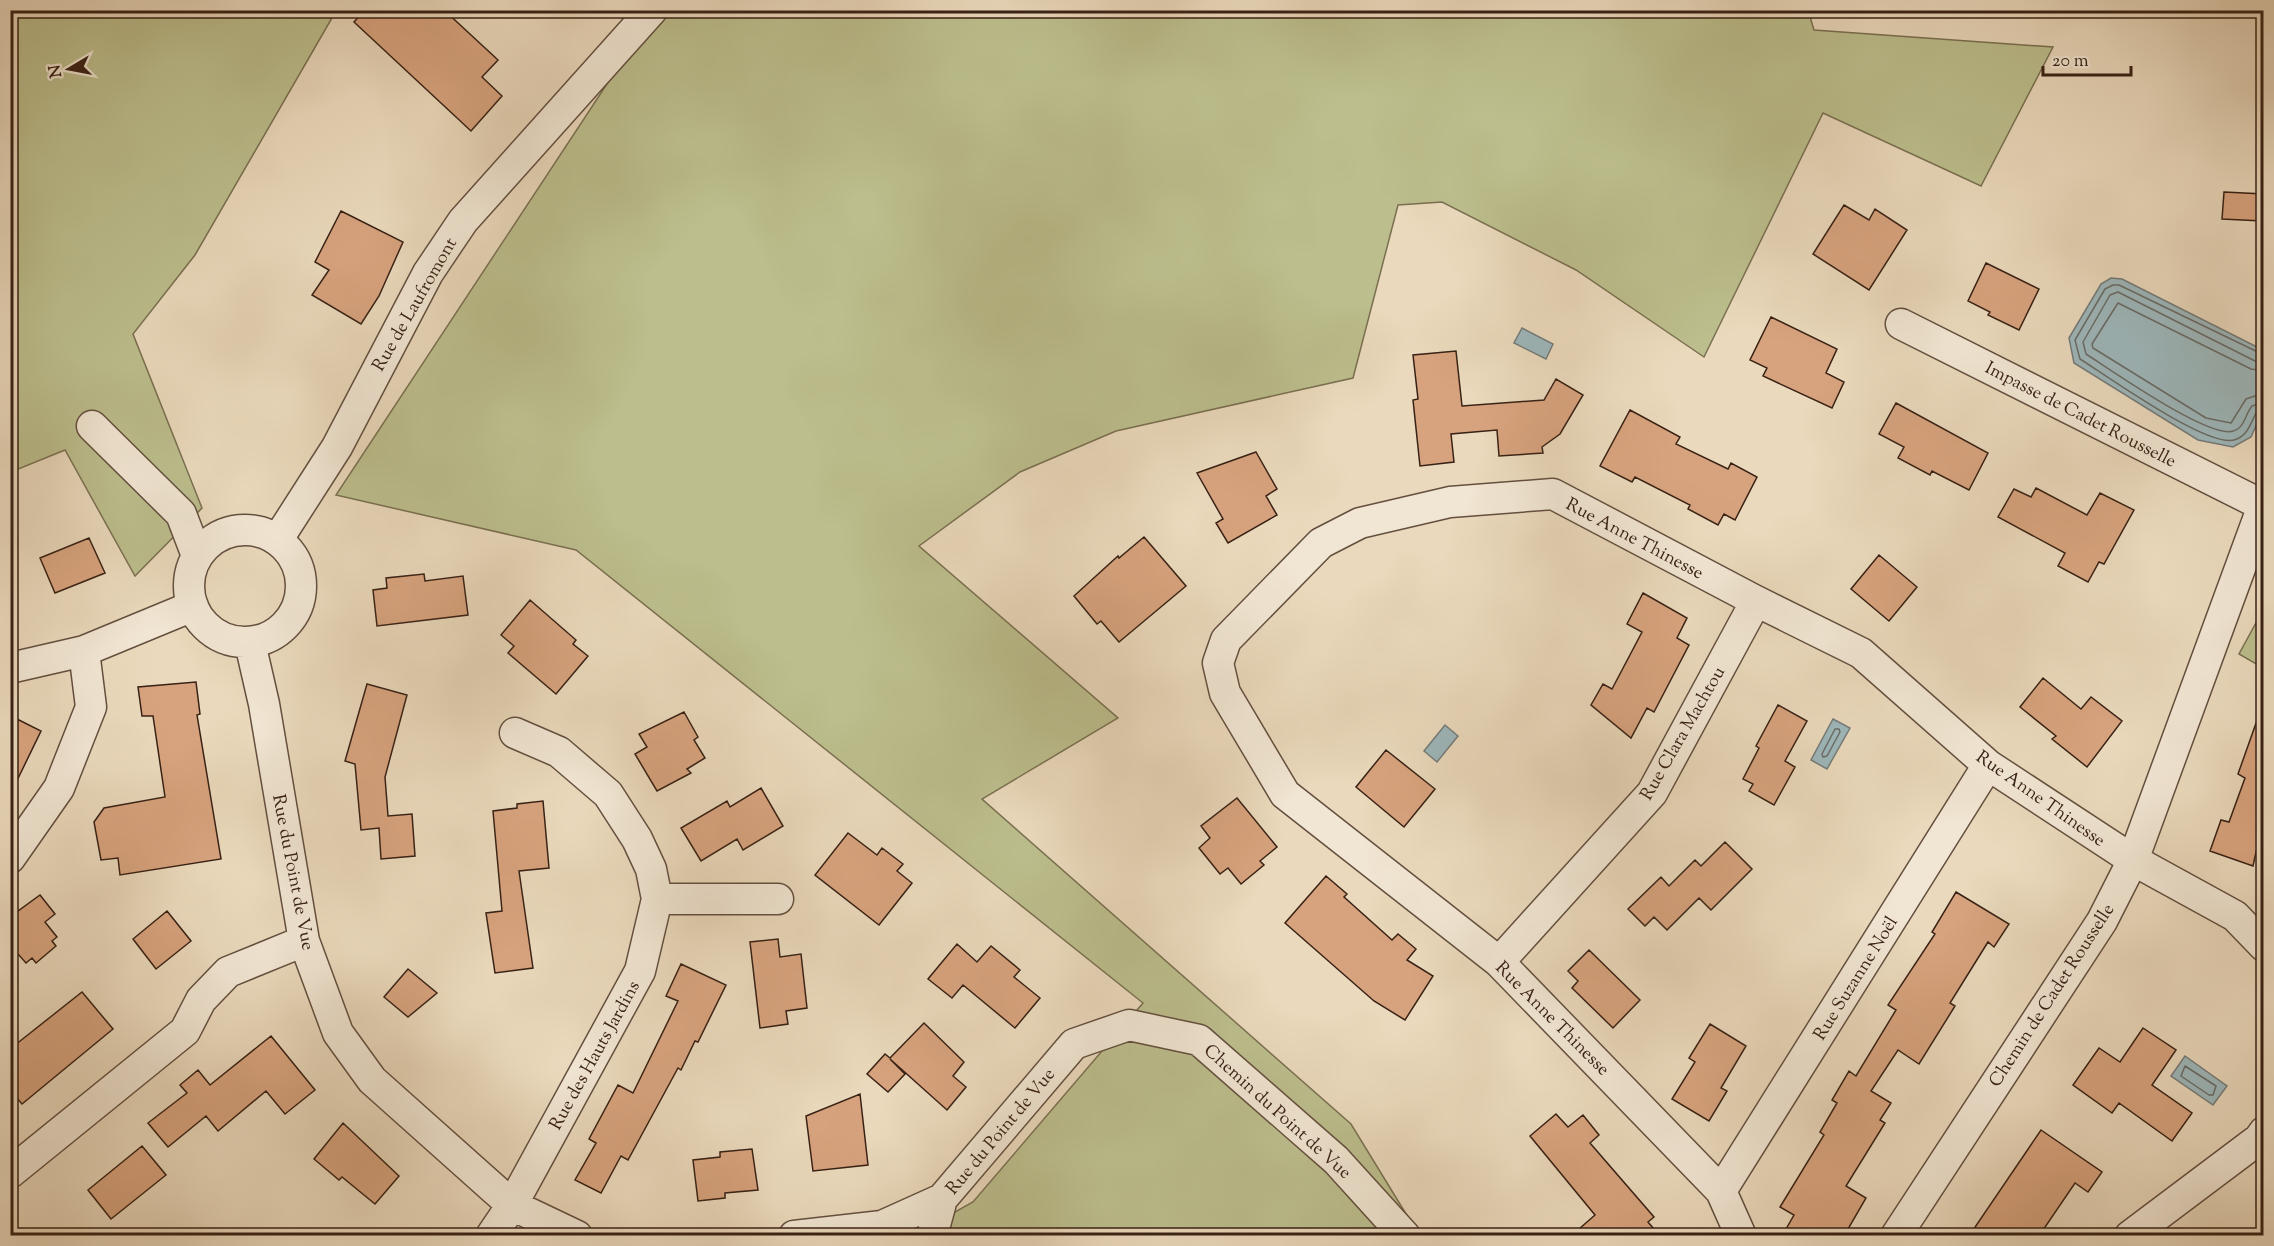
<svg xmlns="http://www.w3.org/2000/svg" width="2274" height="1246" viewBox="0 0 2274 1246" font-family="'Sorts Mill Goudy',serif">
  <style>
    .green { fill: #bcbe8d; stroke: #7a7051; stroke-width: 1.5 }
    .water { fill: #9db7bb; stroke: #757b79; stroke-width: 1.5 }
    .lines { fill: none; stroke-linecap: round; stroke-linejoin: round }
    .shore { stroke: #6a6c68; stroke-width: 1.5 }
    .building { fill: #d7a37e; stroke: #382115; stroke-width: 1.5 }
    .minor-casing { stroke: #644f3f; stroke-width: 33 }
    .minor { stroke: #f1e6d3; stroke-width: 30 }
    .labels { text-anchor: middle; stroke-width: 5; stroke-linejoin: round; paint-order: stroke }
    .street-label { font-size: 18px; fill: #382115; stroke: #f1e6d3 }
  </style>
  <rect width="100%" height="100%" fill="#ead9bc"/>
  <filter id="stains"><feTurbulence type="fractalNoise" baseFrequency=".00333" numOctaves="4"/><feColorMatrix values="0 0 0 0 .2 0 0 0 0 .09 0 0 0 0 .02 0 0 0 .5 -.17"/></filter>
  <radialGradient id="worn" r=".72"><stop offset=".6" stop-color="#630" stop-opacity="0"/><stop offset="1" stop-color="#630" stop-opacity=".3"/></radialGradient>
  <!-- green -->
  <path class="green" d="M 1808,10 L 1814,30 L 2053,47 L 1981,186 L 1823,113 L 1704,357 L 1576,270 L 1442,202 L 1398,205 L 1353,378 L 1116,431 L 1020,472 L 919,546 L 1118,718 L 982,799 L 1351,1124 L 1419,1235 L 914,1235 L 973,1202 L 1143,1003 L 576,550 L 336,495 L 655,11 Z
    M 10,11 L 336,11 L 195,255 L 133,334 L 202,508 L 135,576 L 65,450 L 11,472 Z
    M 2263,610 L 2263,668 L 2239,654 Z"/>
  <!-- water -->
  <path class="water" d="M 2111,278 L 2122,279 L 2263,350 L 2263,410 L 2251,437 L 2233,447 L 2198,440 L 2074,363 L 2069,338 L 2101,284 Z
    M 1522,328 L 1553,344 L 1546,359 L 1514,343 Z
    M 1833,719 L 1850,728 L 1827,769 L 1811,760 Z
    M 1445,725 L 1458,736 L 1437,762 L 1424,751 Z
    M 2185,1056 L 2227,1086 L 2213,1105 L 2171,1076 Z"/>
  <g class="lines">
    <!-- shore -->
    <path class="shore" d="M 2264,355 L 2119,285 L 2113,285 L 2105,289 L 2075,340 L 2080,359 C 2107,376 2206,447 2234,440 C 2248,436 2250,424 2256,413 L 2264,410
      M 2264,362 L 2255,361 L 2118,292 L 2110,295 L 2083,342 L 2086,354 C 2111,370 2209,439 2233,431 C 2245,428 2245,414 2252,406 L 2264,402
      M 2264,371 L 2251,369 L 2118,303 L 2092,344 L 2093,348 L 2206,418 L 2231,423 L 2246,399 L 2264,393
      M 1835,729 L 1839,729 L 1840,732 L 1827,756 L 1823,757 L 1822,754 Z
      M 2185,1066 L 2216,1086 L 2213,1095 L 2209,1095 L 2181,1076 Z"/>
  </g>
  <!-- building -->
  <path class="building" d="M 365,10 L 444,10 L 498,60 L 482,77 L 502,96 L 471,131 L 354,22 Z
    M 2224,192 L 2264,194 L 2262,221 L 2222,219 Z
    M 1844,205 L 1869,220 L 1875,209 L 1907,230 L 1869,290 L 1813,254 Z
    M 341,211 L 403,242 L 379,296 L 361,324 L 312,295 L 329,270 L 315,262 Z
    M 1986,263 L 2039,289 L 2019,330 L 1988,315 L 1990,312 L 1968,301 Z
    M 1771,317 L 1837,349 L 1826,373 L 1844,382 L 1832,408 L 1763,376 L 1767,368 L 1750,360 Z
    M 1456,351 L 1462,406 L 1544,400 L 1556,379 L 1583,395 L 1560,434 L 1542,447 L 1543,453 L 1499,456 L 1497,430 L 1451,434 L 1454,462 L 1420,466 L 1413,400 L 1418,399 L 1413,355 Z
    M 1896,403 L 1988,453 L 1969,490 L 1932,471 L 1930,475 L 1898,458 L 1904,447 L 1879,434 Z
    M 1630,410 L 1680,437 L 1676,444 L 1728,469 L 1731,463 L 1757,477 L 1735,520 L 1724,514 L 1718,525 L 1688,509 L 1690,505 L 1635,477 L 1632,482 L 1600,466 Z
    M 1256,452 L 1277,489 L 1266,496 L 1277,515 L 1228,543 L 1216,523 L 1223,519 L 1197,473 Z
    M 2036,488 L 2087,515 L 2100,493 L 2134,510 L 2104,564 L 2099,562 L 2088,582 L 2058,566 L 2065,553 L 1998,517 L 2014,489 L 2031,497 Z
    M 1144,537 L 1186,586 L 1119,642 L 1101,621 L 1097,624 L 1074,596 L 1118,556 L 1119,558 Z
    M 89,538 L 105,573 L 55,593 L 40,558 Z
    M 1879,555 L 1917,587 L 1889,621 L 1851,589 Z
    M 424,574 L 425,581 L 463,576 L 468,615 L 377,626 L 373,590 L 387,588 L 386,578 Z
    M 1643,593 L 1687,618 L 1677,638 L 1689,645 L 1654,712 L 1647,708 L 1631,738 L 1591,705 L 1603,684 L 1612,689 L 1642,632 L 1627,624 Z
    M 530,600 L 576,640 L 573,644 L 588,656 L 556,694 L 508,653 L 514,646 L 501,635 Z
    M 2043,678 L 2081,709 L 2091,697 L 2122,721 L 2087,767 L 2052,739 L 2056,736 L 2020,707 Z
    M 196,682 L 200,714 L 197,715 L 221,859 L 120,875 L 118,858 L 101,860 L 94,822 L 104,808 L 165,797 L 153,716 L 142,716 L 138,687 Z
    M 367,684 L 407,695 L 385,777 L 388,816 L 412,814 L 415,856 L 381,859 L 379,828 L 361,830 L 355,764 L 345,761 Z
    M 1778,705 L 1807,721 L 1785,761 L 1795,767 L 1774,805 L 1749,791 L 1753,784 L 1743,779 L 1759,748 L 1756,746 Z
    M 684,712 L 698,737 L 694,740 L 705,758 L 687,769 L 691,773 L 657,791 L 635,754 L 647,747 L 639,734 Z
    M 2260,712 L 2264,713 L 2264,834 L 2260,834 L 2253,866 L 2210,851 L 2221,820 L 2229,822 L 2245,778 L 2238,774 Z
    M 17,719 L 41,731 L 10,795 L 10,732 Z
    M 1386,750 L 1435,789 L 1404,827 L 1356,787 Z
    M 761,788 L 783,826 L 743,850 L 737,839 L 701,861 L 681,828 L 727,801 L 730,807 Z
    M 1237,798 L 1277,847 L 1260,861 L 1264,865 L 1241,884 L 1228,868 L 1220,874 L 1199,848 L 1210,838 L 1201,826 Z
    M 543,801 L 549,868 L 519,871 L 533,968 L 495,973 L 486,913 L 502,911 L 493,811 L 517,808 L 517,804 Z
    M 848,833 L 877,855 L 882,848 L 903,864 L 897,871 L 912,883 L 879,925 L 815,875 Z
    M 1725,842 L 1752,869 L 1711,910 L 1699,898 L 1667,930 L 1654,917 L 1645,926 L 1628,909 L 1661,877 L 1669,886 L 1695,860 L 1701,866 Z
    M 1326,876 L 1347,894 L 1344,897 L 1392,940 L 1398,934 L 1416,949 L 1407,960 L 1433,976 L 1405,1020 L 1374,1001 L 1285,923 Z
    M 1956,892 L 2009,924 L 1994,947 L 1988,942 L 1950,1003 L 1955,1006 L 1919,1064 L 1898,1050 L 1871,1091 L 1891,1103 L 1880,1120 L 1885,1123 L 1846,1186 L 1866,1198 L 1844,1236 L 1782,1236 L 1794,1215 L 1780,1207 L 1824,1135 L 1820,1132 L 1837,1103 L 1832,1100 L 1849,1071 L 1856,1076 L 1896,1010 L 1888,1005 L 1935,934 L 1932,932 Z
    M 40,895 L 55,914 L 45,922 L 57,937 L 52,941 L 56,946 L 36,963 L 32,958 L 26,963 L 10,945 L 10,917 Z
    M 167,911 L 191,941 L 156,969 L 133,939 Z
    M 778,939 L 780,957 L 801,954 L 807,1008 L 786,1011 L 788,1024 L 760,1028 L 750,942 Z
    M 957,944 L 977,962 L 991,946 L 1020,970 L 1014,977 L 1040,998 L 1015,1028 L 963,985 L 952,998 L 928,979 Z
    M 1589,950 L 1640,1000 L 1613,1028 L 1572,988 L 1578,981 L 1568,971 Z
    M 681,964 L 726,985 L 698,1042 L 695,1041 L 681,1070 L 678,1068 L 628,1160 L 621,1156 L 601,1193 L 575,1180 L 596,1143 L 589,1139 L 618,1085 L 633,1093 L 678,1001 L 666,996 Z
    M 408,969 L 437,993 L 408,1017 L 384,997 Z
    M 82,992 L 113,1029 L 22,1104 L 10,1090 L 10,1049 Z
    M 924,1023 L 964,1062 L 953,1076 L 966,1087 L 947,1110 L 890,1059 L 905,1074 L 888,1092 L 867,1074 L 885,1054 L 890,1058 Z
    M 1710,1024 L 1746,1046 L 1721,1088 L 1727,1091 L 1709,1121 L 1672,1099 L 1695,1062 L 1689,1058 Z
    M 2143,1028 L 2176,1050 L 2152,1085 L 2192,1113 L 2172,1141 L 2119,1103 L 2112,1113 L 2073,1085 L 2099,1048 L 2120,1062 Z
    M 271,1036 L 315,1090 L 285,1114 L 266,1091 L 218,1131 L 206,1116 L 168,1147 L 148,1123 L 187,1093 L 180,1085 L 198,1070 L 210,1085 Z
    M 860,1094 L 868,1165 L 813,1171 L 806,1116 Z
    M 1556,1114 L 1568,1127 L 1583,1115 L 1599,1135 L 1590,1143 L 1654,1217 L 1648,1222 L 1660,1236 L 1571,1236 L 1595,1215 L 1530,1136 Z
    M 343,1123 L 399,1176 L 375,1204 L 342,1177 L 339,1180 L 314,1159 Z
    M 2041,1130 L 2102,1172 L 2088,1192 L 2075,1183 L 2039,1236 L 1969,1236 Z
    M 142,1146 L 166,1175 L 111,1219 L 88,1190 Z
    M 752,1149 L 758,1190 L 725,1193 L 725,1198 L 698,1201 L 693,1160 L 720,1157 L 720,1152 Z"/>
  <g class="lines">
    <defs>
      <path id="minor" d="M 1901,324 L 2262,505
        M 92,426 L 181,514 L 197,556
        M189 586a56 56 0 1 1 112 0a56 56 0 1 1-112 0Z
        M 278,539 L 337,447 L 428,273 L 463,221 L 652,10
        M 250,643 L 264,704 L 304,941 L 338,1033 L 372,1080 L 512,1205 L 577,1236
        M 10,668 L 84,651 L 193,606
        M 10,858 L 59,788 L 91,707 L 84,651
        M 657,899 L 778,899
        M 1499,962 L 1652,793 L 1756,601
        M 10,1173 L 185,1031 L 201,1000 L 228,972 L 304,941
        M 1721,1191 L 1988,765
        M 491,1236 L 512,1205 L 640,971 L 657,899 L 651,869 L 637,839 L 608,794 L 559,752 L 515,733
        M 794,1236 L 882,1226 L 942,1199 L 1074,1044 L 1129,1025 L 1199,1040 L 1336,1160 L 1405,1236
        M 932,1236 L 942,1199
        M 1741,1236 L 1721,1191 L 1499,962 L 1285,794 L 1225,693 L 1218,663 L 1226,640 L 1321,543 L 1360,523 L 1450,502 L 1553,494 L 1756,601 L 1861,653 L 1988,765 L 2133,860 L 2235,916 L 2264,946
        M 1896,1236 L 2102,921 L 2133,860 L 2264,503
        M 2130,1236 L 2259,1139 L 2264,1132"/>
    </defs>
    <!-- minor casing -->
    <use href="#minor" class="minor-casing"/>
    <!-- minor -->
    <use href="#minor" class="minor"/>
  </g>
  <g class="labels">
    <!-- street labels -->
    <g class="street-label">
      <text transform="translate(414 304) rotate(-60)" y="6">Rue de Laufromont</text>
      <text transform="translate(2081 414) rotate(27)" y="6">Impasse de Cadet Rousselle</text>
      <text transform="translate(1635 538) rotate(28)" y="6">Rue Anne Thinesse</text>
      <text transform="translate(1682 733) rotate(-60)" y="6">Rue Clara Machtou</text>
      <text transform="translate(2041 798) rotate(35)" y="6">Rue Anne Thinesse</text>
      <text transform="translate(294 872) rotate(79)" y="6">Rue du Point de Vue</text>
      <text transform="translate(1855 978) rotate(-58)" y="6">Rue Suzanne Noël</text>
      <text transform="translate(2051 995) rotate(-57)" y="6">Chemin de Cadet Rousselle</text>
      <text transform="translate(1553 1018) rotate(45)" y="6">Rue Anne Thinesse</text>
      <text transform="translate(594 1055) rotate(-61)" y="6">Rue des Hauts Jardins</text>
      <text transform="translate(1278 1111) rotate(42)" y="6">Chemin du Point de Vue</text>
      <text transform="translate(1000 1131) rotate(-50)" y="6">Rue du Point de Vue</text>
    </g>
  </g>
  <!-- margin -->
  <rect width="2274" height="1246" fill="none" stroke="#ead9bc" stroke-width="36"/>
  <rect x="12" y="12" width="2250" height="1222" fill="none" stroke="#382115" stroke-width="3"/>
  <rect x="18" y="18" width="2238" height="1210" fill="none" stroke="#382115" stroke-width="1.5"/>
  <!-- north arrow -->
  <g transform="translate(69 69) rotate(260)" stroke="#f1e6d3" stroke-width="4.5" paint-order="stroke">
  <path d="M0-4.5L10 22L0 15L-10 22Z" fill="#382115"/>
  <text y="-9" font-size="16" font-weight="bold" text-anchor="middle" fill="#382115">N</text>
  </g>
  <!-- scale -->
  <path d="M2043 66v9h88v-9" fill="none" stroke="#382115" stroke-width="3"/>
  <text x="2052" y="66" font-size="18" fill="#382115" stroke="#f1e6d3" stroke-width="4.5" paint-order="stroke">20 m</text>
  <rect width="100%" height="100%" filter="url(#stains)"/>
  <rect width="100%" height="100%" fill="url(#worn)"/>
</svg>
